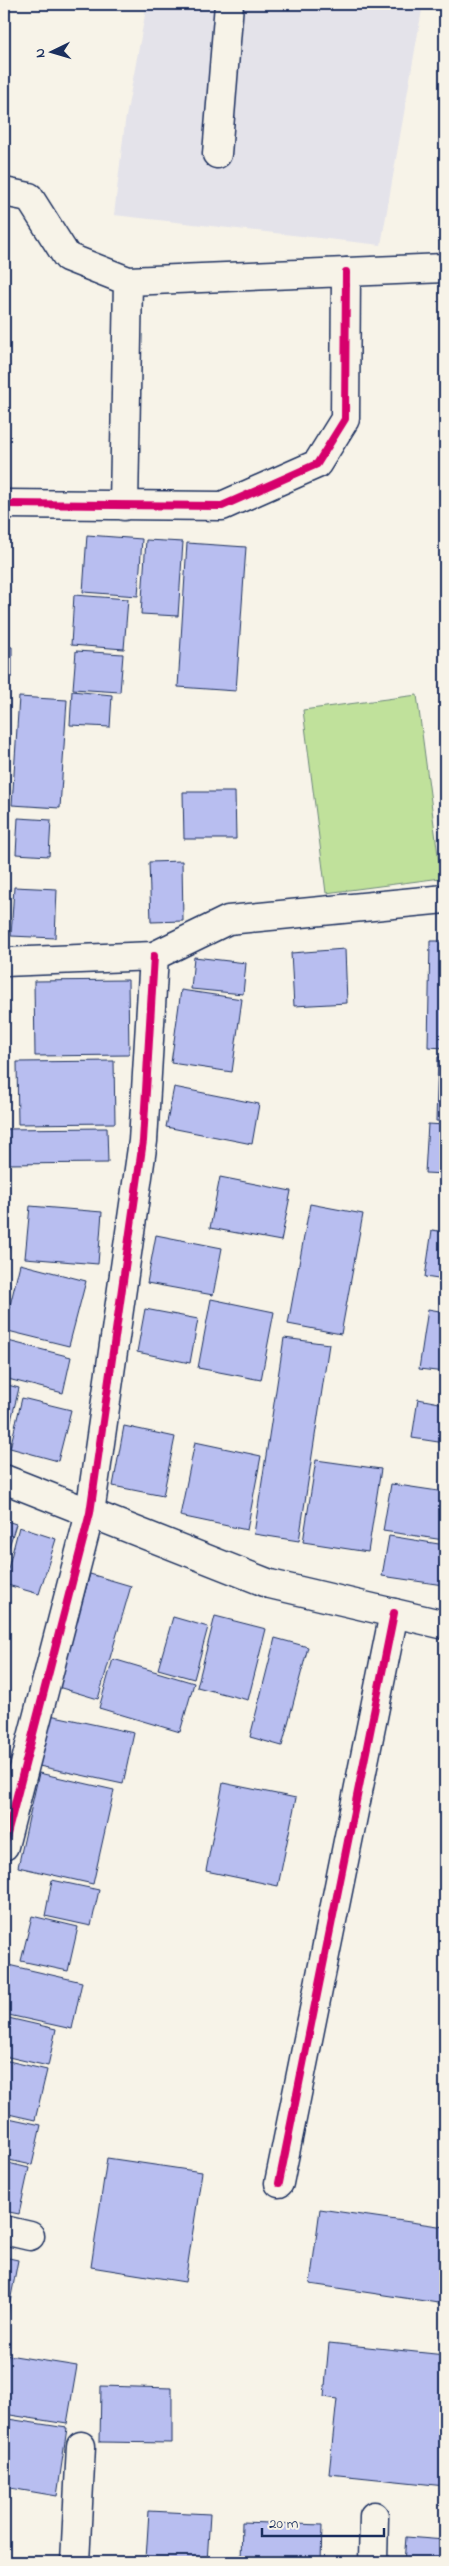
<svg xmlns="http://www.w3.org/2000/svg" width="449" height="2566" viewBox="0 0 449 2566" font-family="'Indie Flower',sans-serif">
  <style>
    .built { fill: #e4e3ea }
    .green { fill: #c0e19b; stroke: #6e887c }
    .building { fill: #b8bef0; stroke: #1b2f5e }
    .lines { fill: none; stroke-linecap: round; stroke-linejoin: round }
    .street-casing { stroke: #1b2f5e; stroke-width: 31 }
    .secondary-casing { stroke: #1b2f5e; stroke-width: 31 }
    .street { stroke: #f7f3e8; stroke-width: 28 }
    .secondary { stroke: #f7f3e8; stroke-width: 28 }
    .cycleway-casing { stroke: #f7f3e8; stroke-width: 11 }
    .cycleway { stroke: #d6006c; stroke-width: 8 }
  </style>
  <rect width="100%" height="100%" fill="#f7f3e8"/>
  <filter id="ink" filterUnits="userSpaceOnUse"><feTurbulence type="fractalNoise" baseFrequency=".02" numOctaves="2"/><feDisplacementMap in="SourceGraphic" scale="10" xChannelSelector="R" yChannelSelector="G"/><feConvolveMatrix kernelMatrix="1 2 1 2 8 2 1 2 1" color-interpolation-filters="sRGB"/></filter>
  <g filter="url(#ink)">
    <!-- built -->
    <path class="built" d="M 147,4 L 423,4 L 381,245 L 114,215 L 125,122 Z"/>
    <!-- green -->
    <path class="green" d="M 417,695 L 441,878 L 326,893 L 303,710 Z"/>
    <!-- building -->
    <path class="building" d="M 87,535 L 142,539 L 138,596 L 83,592 Z
      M 146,540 L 183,542 L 178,616 L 141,614 Z
      M 187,543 L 246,547 L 236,691 L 178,687 Z
      M 74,595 L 128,599 L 124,649 L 71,645 Z
      M 4,646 L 12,647 L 12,677 L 4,677 Z
      M 76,651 L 123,654 L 120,692 L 73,689 Z
      M 4,687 L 6,687 L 5,737 L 4,736 Z
      M 72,691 L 112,695 L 110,727 L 70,725 Z
      M 19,697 L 67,700 L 60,808 L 12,805 Z
      M 4,745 L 7,745 L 4,816 Z
      M 183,792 L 235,792 L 236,839 L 184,839 Z
      M 18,818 L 51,820 L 49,856 L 16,854 Z
      M 182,861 L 183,921 L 151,922 L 149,862 Z
      M 14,887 L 57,889 L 55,938 L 11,936 Z
      M 430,941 L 445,941 L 445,1048 L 428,1047 Z
      M 345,949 L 347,1003 L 294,1006 L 291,953 Z
      M 194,957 L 246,963 L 243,994 L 191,989 Z
      M 128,980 L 129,1055 L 35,1056 L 34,981 Z
      M 181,990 L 242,999 L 232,1072 L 171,1063 Z
      M 438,1057 L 445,1057 L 445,1121 L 436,1121 Z
      M 114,1061 L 115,1123 L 18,1124 L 17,1062 Z
      M 174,1087 L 259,1104 L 252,1144 L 166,1127 Z
      M 428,1124 L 445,1125 L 445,1174 L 425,1173 Z
      M 107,1128 L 108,1163 L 6,1164 L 6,1129 Z
      M 220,1177 L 291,1191 L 281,1241 L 210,1228 Z
      M 310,1204 L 363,1214 L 341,1334 L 288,1324 Z
      M 30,1206 L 102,1212 L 98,1264 L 25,1258 Z
      M 432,1230 L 445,1232 L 445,1280 L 425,1277 Z
      M 156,1235 L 222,1248 L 213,1295 L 147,1283 Z
      M 4,1242 L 10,1244 L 4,1267 Z
      M 20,1264 L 86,1281 L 69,1346 L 4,1330 Z
      M 211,1299 L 274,1312 L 261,1380 L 198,1368 Z
      M 145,1309 L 198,1319 L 190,1363 L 137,1352 Z
      M 428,1309 L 445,1312 L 445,1372 L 419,1369 Z
      M 284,1338 L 329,1344 L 299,1541 L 254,1534 Z
      M 8,1341 L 71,1357 L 63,1393 L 4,1378 L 4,1359 Z
      M 4,1384 L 19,1388 L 6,1441 L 4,1440 Z
      M 22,1398 L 71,1410 L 58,1461 L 10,1448 Z
      M 418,1399 L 445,1404 L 445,1443 L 412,1438 Z
      M 124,1426 L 175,1437 L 163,1496 L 113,1486 Z
      M 195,1442 L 261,1456 L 247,1530 L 180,1516 Z
      M 316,1460 L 381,1469 L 368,1552 L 303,1542 Z
      M 391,1484 L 445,1492 L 444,1540 L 383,1531 Z
      M 4,1520 L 16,1524 L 4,1563 Z
      M 19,1527 L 56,1539 L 39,1594 L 4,1584 Z
      M 389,1536 L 445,1545 L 443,1585 L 382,1576 Z
      M 90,1574 L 131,1586 L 98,1699 L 58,1687 Z
      M 215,1616 L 266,1629 L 248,1700 L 197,1687 Z
      M 173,1617 L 208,1627 L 194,1679 L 158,1669 Z
      M 275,1638 L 308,1647 L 282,1746 L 250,1737 Z
      M 113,1659 L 194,1683 L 180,1732 L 99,1708 Z
      M 50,1715 L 134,1733 L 123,1784 L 39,1766 Z
      M 39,1773 L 114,1790 L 93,1884 L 18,1867 Z
      M 223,1783 L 296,1798 L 278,1886 L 206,1871 Z
      M 52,1880 L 99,1890 L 91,1926 L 45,1916 Z
      M 32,1916 L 78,1927 L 68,1971 L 21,1961 Z
      M 4,1964 L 82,1982 L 72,2029 L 4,2014 Z
      M 4,2017 L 56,2029 L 48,2066 L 4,2056 Z
      M 4,2060 L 47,2070 L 35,2120 L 4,2113 Z
      M 4,2117 L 41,2125 L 32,2165 L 4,2159 Z
      M 107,2158 L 202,2172 L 185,2282 L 91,2267 Z
      M 4,2162 L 29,2168 L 19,2214 L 4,2211 Z
      M 320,2209 L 445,2227 L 445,2304 L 310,2284 Z
      M 4,2257 L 18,2260 L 4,2334 Z
      M 329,2343 L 445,2355 L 445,2486 L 329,2474 L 337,2399 L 324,2397 Z
      M 8,2355 L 77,2366 L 67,2424 L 4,2414 L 4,2379 Z
      M 101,2386 L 172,2388 L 172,2443 L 100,2442 Z
      M 8,2419 L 67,2428 L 57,2496 L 4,2487 L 4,2447 Z
      M 149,2511 L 210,2514 L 207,2562 L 146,2559 Z
      M 242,2522 L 322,2525 L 321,2562 L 241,2562 Z
      M 406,2537 L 445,2540 L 445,2562 L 404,2562 Z"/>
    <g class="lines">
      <defs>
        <path id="street" d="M 217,154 L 229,4
          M 4,192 L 29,197 L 67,257 L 128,281 L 445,268
          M 4,504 L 222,506 L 317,464 L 345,419 L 346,272
          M 124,506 L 128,281
          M 4,962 L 154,956 L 228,920 L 445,899
          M 4,1846 L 90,1513 L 143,1141 L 154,956
          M 279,2183 L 394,1613
          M 4,2230 L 30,2236
          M 75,2562 L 81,2446
          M 373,2562 L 374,2516"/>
        <path id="secondary" d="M 4,1479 L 270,1584 L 445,1625"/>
      </defs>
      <!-- street casing -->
      <use href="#street" class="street-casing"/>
      <!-- secondary casing -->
      <use href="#secondary" class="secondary-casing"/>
      <!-- street -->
      <use href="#street" class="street"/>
      <!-- secondary -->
      <use href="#secondary" class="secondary"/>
      <defs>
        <path id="cycleway" d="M 4,504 L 222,506 L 317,464 L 345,419 L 346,272
          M 4,1846 L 90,1513 L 143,1141 L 154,956
          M 279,2183 L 394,1613"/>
      </defs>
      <!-- cycleway casing -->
      <use href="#cycleway" class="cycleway-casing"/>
      <!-- cycleway -->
      <use href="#cycleway" class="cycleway"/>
    </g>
  </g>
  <!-- margin -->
  <rect width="449" height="2566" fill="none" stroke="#f7f3e8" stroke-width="20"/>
  <rect x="10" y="10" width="429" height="2546" fill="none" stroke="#1b2f5e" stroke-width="2" filter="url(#ink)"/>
  <!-- north arrow -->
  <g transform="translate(52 52) rotate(265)" stroke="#f7f3e8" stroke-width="4" paint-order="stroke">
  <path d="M0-4L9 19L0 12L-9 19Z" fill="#1b2f5e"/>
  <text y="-8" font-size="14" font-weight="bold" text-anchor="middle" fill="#1b2f5e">N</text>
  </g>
  <!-- scale -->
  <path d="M262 2528v8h122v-8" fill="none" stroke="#1b2f5e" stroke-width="2.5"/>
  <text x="269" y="2528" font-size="15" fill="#1b2f5e" stroke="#f7f3e8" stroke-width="4" paint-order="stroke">20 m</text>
</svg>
